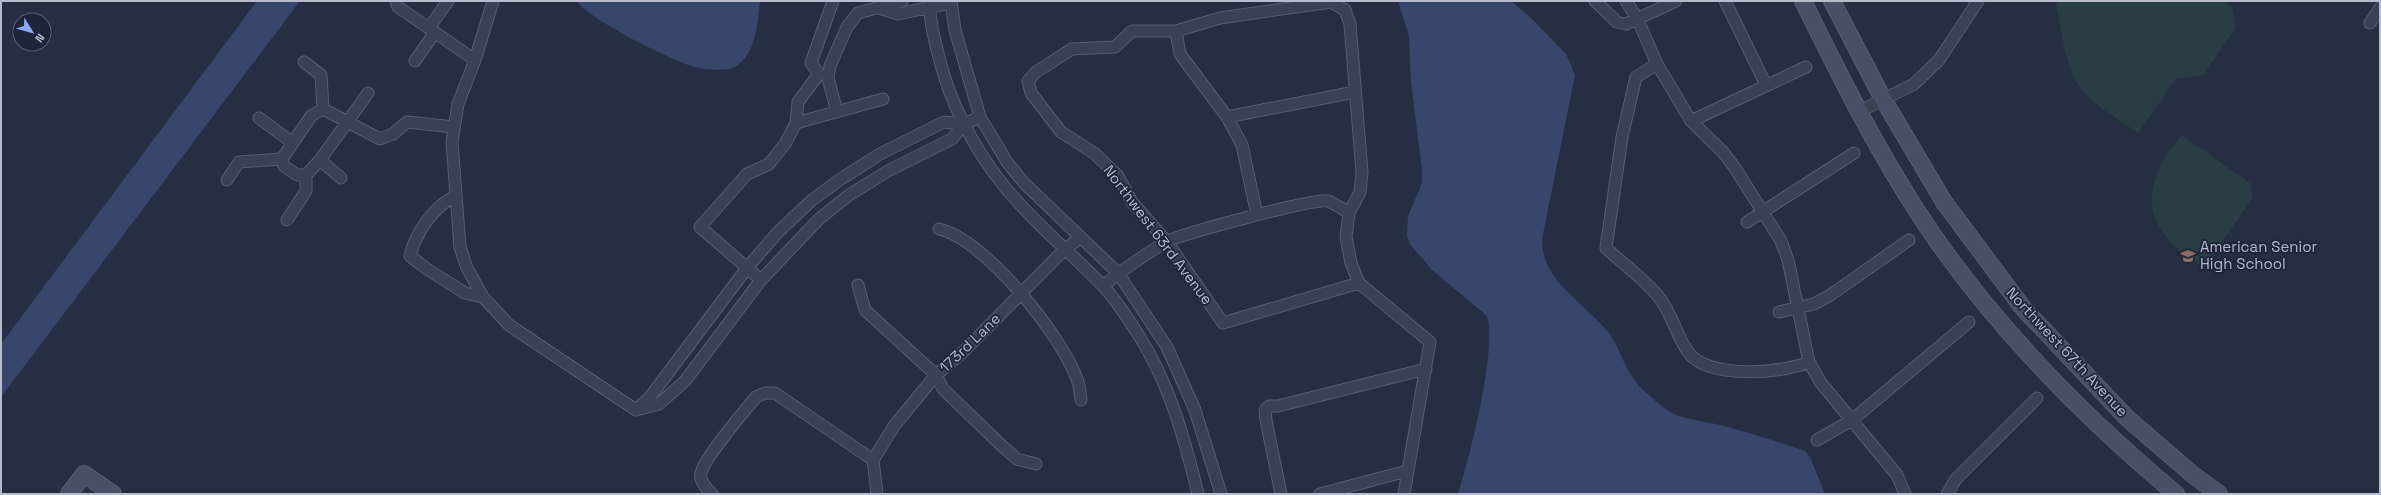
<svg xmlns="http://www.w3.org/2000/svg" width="2381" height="495" viewBox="0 0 2381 495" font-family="'Space Grotesk',sans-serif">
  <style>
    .green { fill: #283d44 }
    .water { fill: #38466b }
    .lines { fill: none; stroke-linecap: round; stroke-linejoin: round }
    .street-casing { stroke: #585e70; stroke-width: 13 }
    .secondary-casing { stroke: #585e70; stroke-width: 18 }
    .street { stroke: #3a4153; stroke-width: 11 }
    .secondary { stroke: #484f66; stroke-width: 16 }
    .labels { text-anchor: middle; stroke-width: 3.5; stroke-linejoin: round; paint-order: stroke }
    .street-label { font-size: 15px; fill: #b7bccd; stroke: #1f2538 }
    .poi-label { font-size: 15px; fill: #b7bccd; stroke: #1f2538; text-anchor: start }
  </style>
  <rect width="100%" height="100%" fill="#252e43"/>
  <!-- green -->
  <path class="green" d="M 2058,1 L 2224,1 L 2232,7 L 2236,28 L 2203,75 L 2176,79 L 2138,133 C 2117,118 2089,104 2076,81 C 2064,59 2062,30 2056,6 Z
    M 2182,135 L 2250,183 L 2253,198 L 2204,267 C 2195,261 2184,255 2176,248 C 2136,208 2151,173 2182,135 Z"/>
  <!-- water -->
  <path class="water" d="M 257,1 L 300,1 L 1,397 L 1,344 Z
    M 577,1 L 760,1 C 757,24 757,53 735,67 C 727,71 707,70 699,68 C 677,64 586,18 577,1 Z
    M 1398,1 L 1511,1 L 1532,19 L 1566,54 L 1575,75 L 1542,239 C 1541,281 1585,303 1608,332 C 1619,346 1622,361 1631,375 C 1636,386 1665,410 1676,415 C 1690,420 1707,422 1721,425 C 1749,433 1777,441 1805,451 L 1810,457 L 1825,494 L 1458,494 C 1470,454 1497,353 1487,316 L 1431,269 L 1410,244 L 1407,236 L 1408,216 L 1422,183 L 1422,170 L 1411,82 L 1409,36 Z"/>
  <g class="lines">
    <defs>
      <path id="street" d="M 396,1 L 398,7 L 475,60
        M 930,1 C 929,21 935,41 940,61 C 951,105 975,150 1004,186 C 1033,222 1070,252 1102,285 C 1115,298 1126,316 1136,331 C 1169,381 1184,437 1198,494
        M 951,1 L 955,30 L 980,117 L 1007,162 L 1024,183 L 1118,273 L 1167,347 L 1195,410 L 1221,494
        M 1595,1 L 1617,22 L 1626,24 L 1676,1
        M 1626,1 L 1637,18 L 1657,64 L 1691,121 L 1723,152 L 1735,168 L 1781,241 L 1788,260 L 1809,362 L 1821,383 L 1897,475 L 1905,494
        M 1725,1 L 1766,85
        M 879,8 L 898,14 L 951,3
        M 2370,23 L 2380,8
        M 429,28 L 448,1
        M 1176,31 L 1180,54 L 1227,117 L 1242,145 L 1257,215
        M 415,61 L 435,32
        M 304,62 L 321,75 L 323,109
        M 1657,64 L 1636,77 L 1622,137 L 1606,248 C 1623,264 1643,278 1658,296 C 1671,311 1676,335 1688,352 C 1707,379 1781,374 1809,362
        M 323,109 L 380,139 L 393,134 L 407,122 L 454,127
        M 837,112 L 828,78 L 830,66 L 847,27 L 858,13 L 902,1
        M 1858,112 L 1914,84 L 1939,60 L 1978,1
        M 1227,117 L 1355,92
        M 259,118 L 293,143
        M 1691,121 L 1806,67
        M 796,123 L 798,102 L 819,74 L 811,63 L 833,1
        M 282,159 L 284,166 L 297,175 L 306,175
        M 320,160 L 341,178
        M 227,180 L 239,162 L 282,159 L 311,116 L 323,109
        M 454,197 C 434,206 415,234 410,256 L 427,269 L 465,293 L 483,297 L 509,325 L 636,410
        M 287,220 L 306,191 L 306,175 L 320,160 L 368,93
        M 1747,222 L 1854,153
        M 939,229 C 985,239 1064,338 1078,382 C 1080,388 1080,394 1081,400
        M 761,280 L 700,227 L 747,174 L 769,164 L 785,144 L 796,123 L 883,99
        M 1359,283 L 1223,323 L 1167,242 L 1132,202 L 1118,176 L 1094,153 L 1061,132 L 1031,93 L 1028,81 L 1036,72 L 1072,49 L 1115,47 L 1132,31 L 1176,31 L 1220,18 L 1331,2 L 1345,10 L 1350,24 L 1362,172 L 1360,192 L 1349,213 L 1346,237 L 1351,263 L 1359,283 L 1430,342 L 1404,494
        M 858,285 L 865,310 L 936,375 L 943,389 L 1001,445 L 1017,459 L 1036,464
        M 1103,286 C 1122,270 1144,255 1166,242 C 1181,234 1314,198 1328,201 C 1335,204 1343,209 1349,213
        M 483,297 L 467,268 L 460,247 L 452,142 L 458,104 L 475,60 L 493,1
        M 1779,312 L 1814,304 L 1829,296 L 1909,240
        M 638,408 L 650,397 L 747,268 L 777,233 L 812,200 L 841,179 L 880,154 L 944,122 L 964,124
        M 636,410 L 659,404 L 685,381 L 761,280 L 819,219 L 849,195 L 888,171 L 952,139 L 964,124 L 980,117
        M 1817,440 L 1852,420 L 1969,322
        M 873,460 L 894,426 L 936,375 L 964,351 L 1064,250 L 1080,238
        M 712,494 C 707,489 699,481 701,473 C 704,459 745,410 756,397 L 765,393 L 775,393 L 873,460 L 877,494
        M 1281,494 L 1266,420 L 1265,410 L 1269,406 L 1278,406 L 1426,369
        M 1320,494 L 1407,471
        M 1947,494 L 1956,479 L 2037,398"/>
      <path id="secondary" d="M 1803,1 C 1841,78 1879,155 1927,226 C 1995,327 2083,416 2176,494
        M 1832,1 L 1883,99 L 1944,202 L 2023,308 L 2127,418 L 2192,474 L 2219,494
        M 69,494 L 84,474 L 113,494"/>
    </defs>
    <!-- street casing -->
    <use href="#street" class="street-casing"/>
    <!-- secondary casing -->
    <use href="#secondary" class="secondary-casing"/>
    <!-- street -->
    <use href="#street" class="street"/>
    <!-- secondary -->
    <use href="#secondary" class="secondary"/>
  </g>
  <!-- icons -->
  <defs>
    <symbol id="school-bare" viewBox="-9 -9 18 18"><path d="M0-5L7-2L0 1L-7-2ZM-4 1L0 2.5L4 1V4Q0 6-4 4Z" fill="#8d6e63" stroke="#1f2538" stroke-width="2.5" paint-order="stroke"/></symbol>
  </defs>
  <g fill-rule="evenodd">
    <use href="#school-bare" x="2177" y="245" width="22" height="22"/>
  </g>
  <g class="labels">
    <!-- street labels -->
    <g class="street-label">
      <text transform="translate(1158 235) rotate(53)" y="5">Northwest 63rd Avenue</text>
      <text transform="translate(970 343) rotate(-44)" y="5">173rd Lane</text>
      <text transform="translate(2067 352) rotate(47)" y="5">Northwest 67th Avenue</text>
    </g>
    <!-- poi labels -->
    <g class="poi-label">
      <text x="2200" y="252">American Senior<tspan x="2200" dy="17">High School</tspan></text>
    </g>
  </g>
  <!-- border -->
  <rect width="2381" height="495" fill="none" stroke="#b7bccd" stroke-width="4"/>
  <!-- north arrow -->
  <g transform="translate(32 32) rotate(127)"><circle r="19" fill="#1f2538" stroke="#5c6174"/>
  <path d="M0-3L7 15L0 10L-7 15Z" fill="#8ca7fc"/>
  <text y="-6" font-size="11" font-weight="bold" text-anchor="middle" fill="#b7bccd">N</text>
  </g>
</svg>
